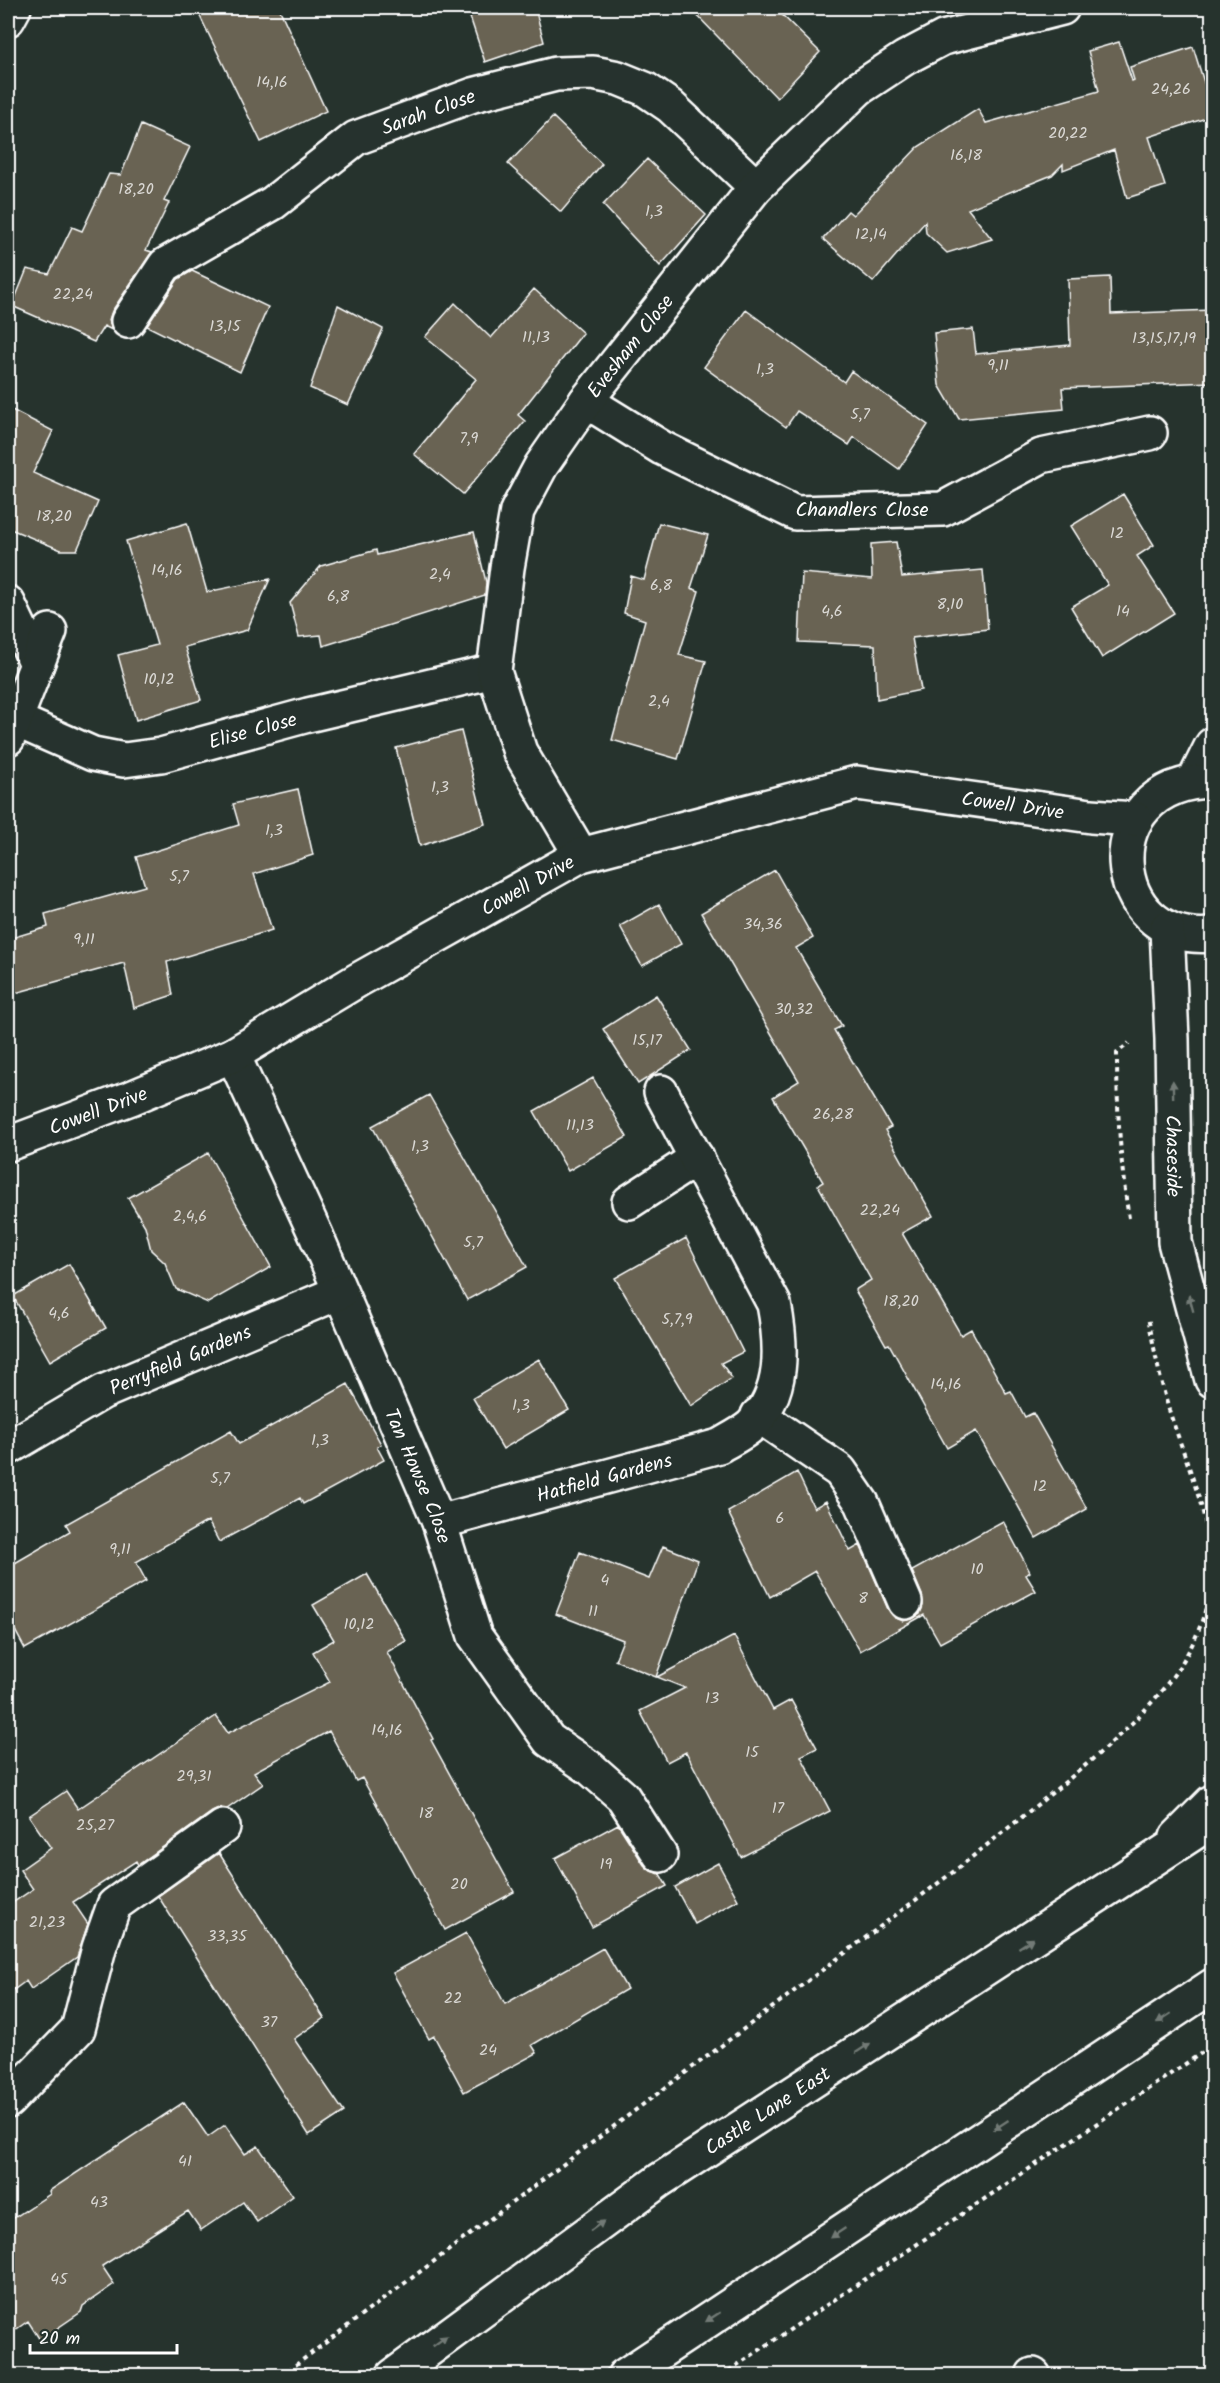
<svg xmlns="http://www.w3.org/2000/svg" width="1220" height="2383" viewBox="0 0 1220 2383" font-family="Kalam,sans-serif">
  <style>
    .building { fill: #696452; stroke: #fff; stroke-width: 1.5 }
    .lines { fill: none; stroke-linecap: round; stroke-linejoin: round }
    .minor-casing { stroke: #fff; stroke-width: 38 }
    .major-casing { stroke: #fff; stroke-width: 38 }
    .path { stroke: #fff; stroke-width: 4; stroke-dasharray: 4.5 4.5; stroke-linecap: butt }
    .minor { stroke: #26332d; stroke-width: 33 }
    .major { stroke: #26332d; stroke-width: 33 }
    .oneway { fill: #727a76 }
    .labels { text-anchor: middle; stroke-width: 4.5; stroke-linejoin: round; paint-order: stroke }
    .number-label { font-size: 16px; fill: #dad8d4 }
    .street-label { font-size: 20px; fill: #fff; stroke: #26332d }
  </style>
  <rect width="100%" height="100%" fill="#26332d"/>
  <filter id="ink" filterUnits="userSpaceOnUse"><feTurbulence type="fractalNoise" baseFrequency=".0167" numOctaves="2"/><feDisplacementMap in="SourceGraphic" scale="12" xChannelSelector="R" yChannelSelector="G"/><feConvolveMatrix kernelMatrix="1 2 1 2 8 2 1 2 1" color-interpolation-filters="sRGB"/></filter>
  <g filter="url(#ink)">
    <!-- building -->
    <path class="building" d="M 196,8 L 279,8 L 326,111 L 261,142 Z
      M 467,8 L 535,8 L 544,42 L 485,62 Z
      M 690,8 L 775,8 L 820,52 L 777,98 Z
      M 1119,42 L 1132,81 L 1134,80 L 1130,67 L 1193,47 L 1212,108 L 1212,116 L 1149,137 L 1165,186 L 1127,198 L 1114,150 L 1063,170 L 1063,164 L 1052,175 L 968,209 L 992,239 L 947,253 L 926,233 L 925,222 L 873,282 L 823,239 L 848,211 L 853,215 L 918,147 L 978,109 L 986,123 L 1099,91 L 1088,51 Z
      M 553,117 L 602,164 L 561,212 L 508,164 Z
      M 141,125 L 190,147 L 164,201 L 169,203 L 146,250 L 152,252 L 112,311 L 109,320 L 112,330 L 104,326 L 94,342 L 12,306 L 27,269 L 49,274 L 72,227 L 82,231 L 109,174 L 121,175 Z
      M 647,159 L 706,215 L 660,266 L 603,205 Z
      M 192,271 L 268,307 L 240,372 L 147,326 L 178,279 Z
      M 1110,277 L 1111,314 L 1212,310 L 1212,382 L 1062,388 L 1064,409 L 959,419 L 939,385 L 934,333 L 973,329 L 976,354 L 1070,345 L 1068,279 Z
      M 534,289 L 583,333 L 518,415 L 525,421 L 463,494 L 414,454 L 476,379 L 425,337 L 455,303 L 491,338 Z
      M 338,305 L 383,329 L 348,405 L 310,388 Z
      M 746,310 L 844,382 L 851,371 L 928,425 L 899,469 L 854,437 L 849,445 L 797,411 L 786,427 L 704,367 Z
      M 8,408 L 53,431 L 33,473 L 98,502 L 77,550 L 61,550 L 8,528 Z
      M 1123,494 L 1154,545 L 1137,556 L 1174,613 L 1102,658 L 1071,607 L 1108,585 L 1071,526 Z
      M 187,523 L 207,592 L 270,579 L 247,630 L 185,647 L 201,700 L 136,720 L 118,655 L 157,645 L 126,541 Z
      M 659,523 L 708,535 L 691,588 L 699,591 L 679,655 L 706,661 L 678,759 L 612,740 L 645,620 L 624,613 L 631,576 L 644,580 Z
      M 474,532 L 486,582 L 485,595 L 323,646 L 321,635 L 299,637 L 290,603 L 321,566 L 376,550 L 377,555 Z
      M 896,542 L 902,577 L 983,570 L 988,629 L 912,638 L 921,690 L 877,699 L 875,645 L 799,642 L 802,573 L 872,579 L 871,544 Z
      M 461,731 L 485,824 L 420,846 L 396,748 Z
      M 298,789 L 313,855 L 254,874 L 272,930 L 167,962 L 173,995 L 134,1008 L 124,963 L 8,995 L 8,939 L 48,927 L 45,914 L 145,886 L 136,857 L 239,825 L 233,804 Z
      M 775,870 L 813,938 L 796,948 L 842,1026 L 834,1030 L 891,1127 L 885,1130 L 933,1216 L 902,1233 L 961,1335 L 971,1329 L 1006,1393 L 1011,1391 L 1025,1417 L 1033,1413 L 1087,1509 L 1036,1538 L 976,1431 L 947,1448 L 889,1344 L 886,1345 L 855,1290 L 871,1280 L 818,1185 L 823,1182 L 773,1097 L 799,1081 L 701,913 Z
      M 659,904 L 681,944 L 642,966 L 620,926 Z
      M 656,995 L 691,1050 L 638,1084 L 603,1029 Z
      M 593,1078 L 627,1137 L 568,1171 L 534,1111 Z
      M 429,1095 L 527,1267 L 467,1300 L 372,1126 Z
      M 208,1153 L 271,1267 L 208,1303 L 176,1289 L 165,1263 L 151,1250 L 145,1226 L 128,1198 Z
      M 686,1238 L 743,1352 L 721,1363 L 732,1378 L 691,1406 L 615,1278 Z
      M 69,1264 L 106,1328 L 50,1361 L 13,1296 Z
      M 539,1359 L 569,1410 L 503,1449 L 473,1398 Z
      M 348,1384 L 381,1444 L 377,1447 L 384,1460 L 303,1504 L 300,1498 L 219,1542 L 208,1521 L 136,1562 L 146,1581 L 25,1649 L 8,1617 L 8,1567 L 70,1531 L 66,1524 L 231,1431 L 239,1444 Z
      M 797,1472 L 814,1508 L 826,1501 L 850,1551 L 860,1545 L 888,1609 L 894,1617 L 903,1621 L 912,1619 L 920,1614 L 923,1605 L 922,1595 L 912,1571 L 1003,1521 L 1030,1572 L 1026,1575 L 1036,1591 L 940,1643 L 924,1615 L 860,1651 L 815,1571 L 770,1597 L 728,1512 Z
      M 663,1546 L 698,1560 L 656,1677 L 615,1660 L 623,1640 L 556,1614 L 580,1552 L 649,1579 Z
      M 367,1574 L 406,1641 L 387,1652 L 433,1739 L 431,1740 L 514,1892 L 445,1930 L 362,1778 L 356,1781 L 329,1731 L 254,1772 L 263,1784 L 227,1809 L 221,1808 L 212,1812 L 138,1865 L 136,1861 L 73,1902 L 88,1924 L 77,1957 L 31,1989 L 26,1981 L 8,1994 L 8,1906 L 33,1889 L 20,1870 L 51,1848 L 29,1816 L 66,1791 L 78,1809 L 216,1716 L 228,1733 L 330,1682 L 313,1652 L 334,1640 L 313,1605 Z
      M 734,1636 L 773,1710 L 791,1700 L 817,1748 L 801,1756 L 830,1811 L 741,1857 L 686,1752 L 667,1762 L 640,1711 L 685,1688 L 657,1677 Z
      M 618,1824 L 644,1865 L 651,1871 L 660,1874 L 667,1886 L 592,1927 L 555,1858 Z
      M 219,1853 L 324,2018 L 294,2039 L 344,2112 L 309,2135 L 158,1896 Z
      M 718,1863 L 738,1900 L 695,1924 L 675,1887 Z
      M 466,1933 L 505,2004 L 603,1948 L 627,1989 L 532,2045 L 537,2053 L 464,2092 L 434,2036 L 429,2039 L 393,1973 Z
      M 184,2102 L 208,2137 L 225,2125 L 245,2154 L 258,2146 L 293,2196 L 257,2222 L 243,2202 L 201,2230 L 188,2211 L 102,2266 L 114,2284 L 83,2306 L 81,2312 L 40,2340 L 28,2321 L 8,2335 L 8,2222 L 50,2194 L 49,2191 Z"/>
    <g class="lines">
      <defs>
        <g id="minor">
          <path d="M 8,19 L 14,8"/>
          <path id="s1" d="M 128,321 L 165,265 L 273,203 L 356,138 L 473,95 L 556,74 L 593,73 L 618,78 L 645,89 L 670,106 L 756,187"/>
          <path d="M 586,401 L 662,448 L 795,513 L 943,509 L 1041,456 L 1150,433"/>
          <path d="M 8,603 L 37,664"/>
          <path id="s2" d="M 16,720 L 93,754 L 124,760 L 161,755 L 308,715 L 494,671"/>
          <path d="M 8,738 L 50,631"/>
          <path d="M 1194,781 L 1212,745"/>
          <path d="M 1212,781 C 1089,783 1106,946 1212,935"/>
          <path id="s3" d="M 581,855 L 520,752 L 494,671 L 507,568 L 517,511 L 541,466 L 586,401 L 756,187 L 858,89 L 905,58 L 943,38 L 1062,8"/>
          <path id="s4" d="M 1167,928 L 1172,1039 L 1175,1242 L 1212,1380"/>
          <path id="s5" d="M 233,1055 L 316,1235 L 439,1522 L 475,1636 L 549,1740 L 590,1768 L 623,1797 L 660,1855"/>
          <path id="s6" d="M 8,1144 L 131,1098 L 233,1055 L 358,980 L 581,855 L 857,783 L 1091,816 L 1135,819"/>
          <path d="M 629,1202 L 697,1158"/>
          <path d="M 758,1415 L 840,1471 L 862,1503 L 905,1602"/>
          <path id="s7" d="M 8,1448 L 103,1392 L 340,1292"/>
          <path id="s8" d="M 439,1522 L 719,1446 C 729,1440 742,1434 751,1426 C 785,1394 782,1346 774,1304 L 661,1092"/>
          <path d="M 1177,1837 L 1212,1802"/>
          <path d="M 8,2101 L 78,2029 L 99,1948 L 114,1905 L 223,1827"/>
          <path d="M 1033,2375 L 1034,2376"/>
        </g>
        <g id="major">
          <path id="s9" d="M 393,2376 L 660,2180 L 1212,1821"/>
          <path d="M 624,2376 L 1212,1986"/>
        </g>
      </defs>
      <!-- minor casing -->
      <use href="#minor" class="minor-casing"/>
      <!-- major casing -->
      <use href="#major" class="major-casing"/>
      <!-- path -->
      <path class="path" d="M 1129,1218 C 1120,1163 1117,1108 1117,1053 L 1129,1043
        M 1203,1621 L 1212,1621
        M 281,2376 L 957,1869 C 998,1836 1040,1803 1081,1769 C 1148,1712 1220,1646 1210,1549 C 1205,1504 1183,1453 1169,1410 C 1160,1380 1154,1348 1148,1317
        M 721,2376 L 1212,2046"/>
      <!-- minor -->
      <use href="#minor" class="minor"/>
      <!-- major -->
      <use href="#major" class="major"/>
    </g>
    <!-- one-way arrows -->
    <defs><path id="oneway-solid" d="M-6-.8H1V-3.2L6.5 0L1 3.2V.8H-6Z" transform="scale(1.5)"/></defs>
    <g class="oneway">
      <use href="#oneway-solid" transform="translate(1173 1089) rotate(-91)"/>
      <use href="#oneway-solid" transform="translate(1191 1303) rotate(-105)"/>
      <use href="#oneway-solid" transform="translate(1026 1943) rotate(-33)"/>
      <use href="#oneway-solid" transform="translate(1164 2018) rotate(147)"/>
      <use href="#oneway-solid" transform="translate(863 2048) rotate(-33)"/>
      <use href="#oneway-solid" transform="translate(1001 2125) rotate(147)"/>
      <use href="#oneway-solid" transform="translate(597 2226) rotate(-36)"/>
      <use href="#oneway-solid" transform="translate(838 2233) rotate(146)"/>
      <use href="#oneway-solid" transform="translate(713 2317) rotate(147)"/>
      <use href="#oneway-solid" transform="translate(440 2341) rotate(-36)"/>
    </g>
  </g>
  <g class="labels">
    <!-- number labels -->
    <g class="number-label">
      <text x="272" y="87">14,16</text>
      <text x="1171" y="94">24,26</text>
      <text x="1068" y="138">20,22</text>
      <text x="966" y="160">16,18</text>
      <text x="136" y="194">18,20</text>
      <text x="654" y="216">1,3</text>
      <text x="871" y="239">12,14</text>
      <text x="73" y="299">22,24</text>
      <text x="225" y="331">13,15</text>
      <text x="536" y="342">11,13</text>
      <text x="1164" y="343">13,15,17,19</text>
      <text x="998" y="370">9,11</text>
      <text x="765" y="374">1,3</text>
      <text x="860" y="419">5,7</text>
      <text x="469" y="443">7,9</text>
      <text x="54" y="521">18,20</text>
      <text x="1117" y="538">12</text>
      <text x="167" y="575">14,16</text>
      <text x="440" y="579">2,4</text>
      <text x="661" y="590">6,8</text>
      <text x="338" y="601">6,8</text>
      <text x="950" y="609">8,10</text>
      <text x="832" y="616">4,6</text>
      <text x="1123" y="616">14</text>
      <text x="159" y="684">10,12</text>
      <text x="659" y="706">2,4</text>
      <text x="440" y="792">1,3</text>
      <text x="274" y="835">1,3</text>
      <text x="179" y="881">5,7</text>
      <text x="763" y="929">34,36</text>
      <text x="84" y="944">9,11</text>
      <text x="794" y="1014">30,32</text>
      <text x="647" y="1045">15,17</text>
      <text x="833" y="1119">26,28</text>
      <text x="580" y="1130">11,13</text>
      <text x="420" y="1151">1,3</text>
      <text x="880" y="1215">22,24</text>
      <text x="190" y="1221">2,4,6</text>
      <text x="473" y="1247">5,7</text>
      <text x="901" y="1306">18,20</text>
      <text x="59" y="1318">4,6</text>
      <text x="677" y="1324">5,7,9</text>
      <text x="946" y="1389">14,16</text>
      <text x="521" y="1410">1,3</text>
      <text x="320" y="1445">1,3</text>
      <text x="220" y="1483">5,7</text>
      <text x="1040" y="1491">12</text>
      <text x="780" y="1523">6</text>
      <text x="120" y="1554">9,11</text>
      <text x="977" y="1574">10</text>
      <text x="605" y="1585">4</text>
      <text x="863" y="1603">8</text>
      <text x="593" y="1616">11</text>
      <text x="359" y="1629">10,12</text>
      <text x="712" y="1703">13</text>
      <text x="387" y="1735">14,16</text>
      <text x="752" y="1757">15</text>
      <text x="194" y="1781">29,31</text>
      <text x="778" y="1813">17</text>
      <text x="426" y="1818">18</text>
      <text x="95" y="1830">25,27</text>
      <text x="606" y="1869">19</text>
      <text x="459" y="1889">20</text>
      <text x="47" y="1927">21,23</text>
      <text x="227" y="1941">33,35</text>
      <text x="453" y="2003">22</text>
      <text x="269" y="2027">37</text>
      <text x="488" y="2055">24</text>
      <text x="185" y="2166">41</text>
      <text x="99" y="2207">43</text>
      <text x="59" y="2284">45</text>
    </g>
    <!-- street labels -->
    <g class="street-label">
      <text dy="7" stroke="none"><textPath href="#s1" startOffset="374">Sarah Close</textPath></text>
      <text dy="7" stroke="none"><textPath href="#s3" startOffset="567">Evesham Close</textPath></text>
      <text x="862" y="516">Chandlers Close</text>
      <text dy="7" stroke="none"><textPath href="#s2" startOffset="248">Elise Close</textPath></text>
      <text dy="7" stroke="none"><textPath href="#s6" startOffset="1086">Cowell Drive</textPath></text>
      <text dy="7" stroke="none"><textPath href="#s6" startOffset="582">Cowell Drive</textPath></text>
      <text dy="7" stroke="none"><textPath href="#s6" startOffset="96">Cowell Drive</textPath></text>
      <text dy="7" stroke="none"><textPath href="#s4" startOffset="228">Chaseside</textPath></text>
      <text dy="7" stroke="none"><textPath href="#s7" startOffset="194">Perryfield Gardens</textPath></text>
      <text dy="7" stroke="none"><textPath href="#s5" startOffset="460">Tan Howse Close</textPath></text>
      <text dy="7" stroke="none"><textPath href="#s8" startOffset="171">Hatfield Gardens</textPath></text>
      <text dy="7" stroke="none"><textPath href="#s9" startOffset="459">Castle Lane East</textPath></text>
    </g>
  </g>
  <!-- margin -->
  <rect width="1220" height="2383" fill="none" stroke="#26332d" stroke-width="30"/>
  <rect x="15" y="15" width="1190" height="2353" fill="none" stroke="#fff" stroke-width="2" filter="url(#ink)"/>
  <!-- scale -->
  <path d="M30 2344v9h147v-9" fill="none" stroke="#ffffff" stroke-width="3"/>
  <text x="39" y="2344" font-size="18" fill="#ffffff" stroke="#26332d" stroke-width="4.5" paint-order="stroke">20 m</text>
</svg>
